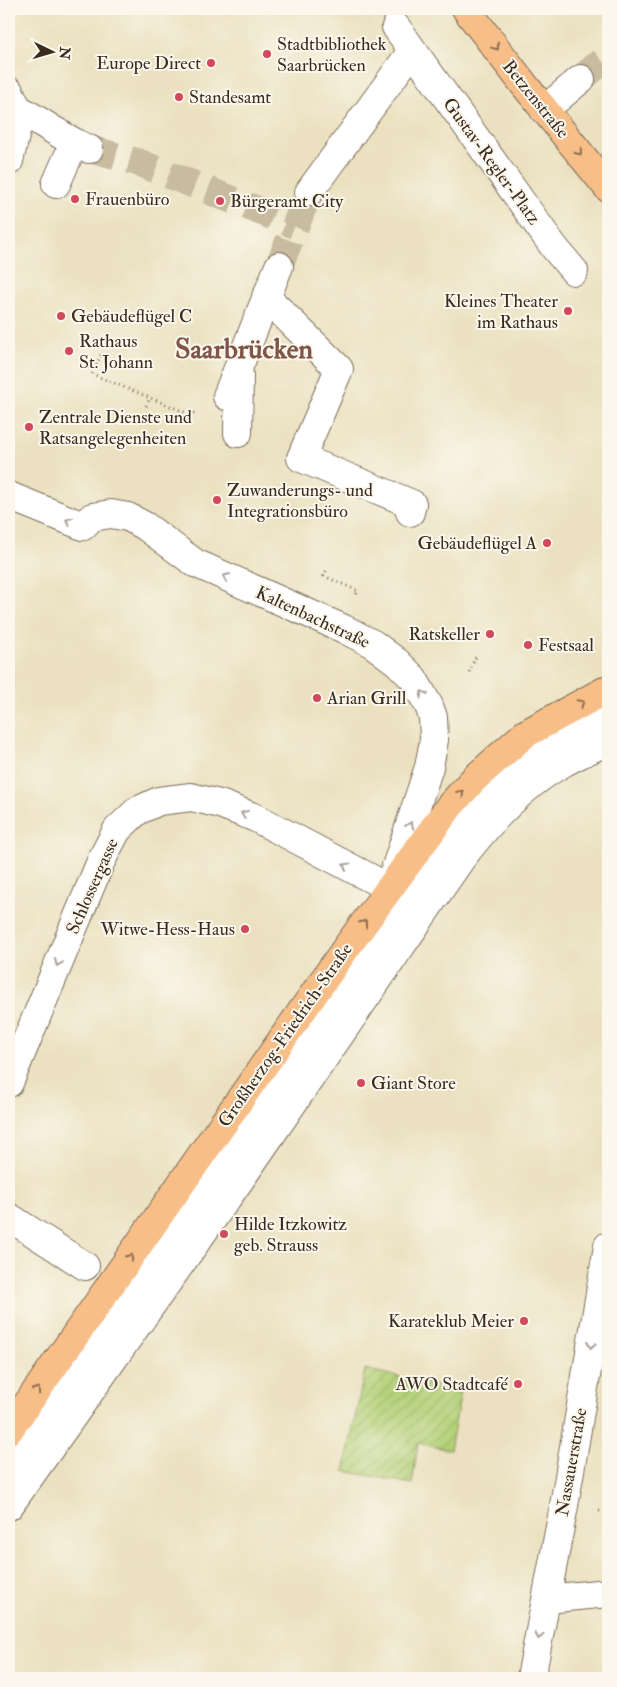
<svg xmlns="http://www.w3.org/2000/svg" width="617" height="1687" viewBox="0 0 617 1687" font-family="'IM FELL Double Pica',serif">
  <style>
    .garden { fill: url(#garden-furrows); stroke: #767d4a }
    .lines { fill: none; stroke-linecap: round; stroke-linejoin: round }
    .minor-tunnel { stroke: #c8bca0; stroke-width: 28; stroke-dasharray: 28 14; stroke-linecap: butt }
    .minor-casing { stroke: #796a57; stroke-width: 30 }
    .major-casing { stroke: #796a57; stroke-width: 30 }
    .path { stroke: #796a57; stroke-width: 3; stroke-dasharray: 1 4; stroke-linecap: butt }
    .minor { stroke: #fff; stroke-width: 28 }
    .major { stroke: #f7be88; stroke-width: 28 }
    .oneway { stroke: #906d4e }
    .oneway2 { stroke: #a79f9a }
    .poi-dot { fill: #d1495b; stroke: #fbf7ec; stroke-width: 2 }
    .labels { text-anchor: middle; stroke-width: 4; stroke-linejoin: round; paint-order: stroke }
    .poi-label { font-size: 18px; fill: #3b2a1e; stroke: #fbf7ec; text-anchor: start }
    .street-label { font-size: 18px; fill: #3b2a1e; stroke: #fbf7ec }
    .town-label { font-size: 28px; font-weight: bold; fill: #7e5649; stroke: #fbf7ec }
  </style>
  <defs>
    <pattern id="garden-furrows" width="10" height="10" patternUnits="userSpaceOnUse" patternTransform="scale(1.25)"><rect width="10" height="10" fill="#b2d076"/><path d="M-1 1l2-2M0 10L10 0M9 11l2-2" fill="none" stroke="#9ab366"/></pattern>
  </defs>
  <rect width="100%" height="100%" fill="#fbf7ec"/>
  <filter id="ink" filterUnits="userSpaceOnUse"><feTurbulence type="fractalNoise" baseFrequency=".02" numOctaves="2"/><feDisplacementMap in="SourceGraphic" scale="10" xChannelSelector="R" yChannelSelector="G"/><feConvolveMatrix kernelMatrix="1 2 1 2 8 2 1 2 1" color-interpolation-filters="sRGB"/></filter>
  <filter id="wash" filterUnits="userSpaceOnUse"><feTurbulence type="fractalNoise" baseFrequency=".0096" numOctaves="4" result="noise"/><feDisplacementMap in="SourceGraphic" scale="20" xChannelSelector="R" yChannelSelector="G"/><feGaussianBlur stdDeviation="1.12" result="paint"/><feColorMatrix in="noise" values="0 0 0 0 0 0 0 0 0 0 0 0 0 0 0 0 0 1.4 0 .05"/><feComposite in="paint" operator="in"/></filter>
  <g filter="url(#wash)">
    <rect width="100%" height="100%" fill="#ebe1c0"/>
    <!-- garden -->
    <path class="garden" d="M 365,1369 L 461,1391 L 450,1450 L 418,1443 L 412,1484 L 344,1471 Z"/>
  </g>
  <g filter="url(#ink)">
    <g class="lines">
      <!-- minor-tunnel -->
      <path class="minor-tunnel" d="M 581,79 L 608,56
        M 89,149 L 137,162 L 295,225
        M 279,266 L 309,192"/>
      <defs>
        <path id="minor" d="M 396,27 L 554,247 L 574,271
          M 9,91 L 18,109 L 17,128 L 9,161
          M 18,109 C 42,121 63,139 89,149
          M 544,110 L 581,79
          M 56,184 L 74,143
          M 309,192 L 412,51
          M 266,297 L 339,369 L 301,458 L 412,504 L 410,512
          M 227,396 L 279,266
          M 238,433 L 239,375
          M 9,496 L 83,526 L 92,517 L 111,514 L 128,517 L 145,526 L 195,563 L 344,629 L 373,644 L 397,662 L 413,678 L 429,706 L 433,717 L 434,740 L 429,767 L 389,888 L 256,818 L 220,804 L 191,797 L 159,801 L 137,811 L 117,830 L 101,861 L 9,1083
          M 9,1217 L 85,1266
          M 9,1472 L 225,1166 L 465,821 C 481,803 498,784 517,769 C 545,749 576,733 608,720
          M 9,1506 L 242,1177 L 461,859 C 489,822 522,786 563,763 C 577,755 593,748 608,741
          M 546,1599 L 608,1593
          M 531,1678 L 564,1506 L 608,1246"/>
        <path id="major" d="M 466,9 L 526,87 L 608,188
          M 9,1430 L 346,948 L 449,807 L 474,779 L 525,734 L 608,689"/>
      </defs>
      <!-- minor casing -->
      <use href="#minor" class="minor-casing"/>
      <!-- major casing -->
      <use href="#major" class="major-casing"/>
      <!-- path -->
      <path class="path" d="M 101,355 L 92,374 L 187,413 L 196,413
        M 146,406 L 150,398
        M 326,571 L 324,576 L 358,591 L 356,595
        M 469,672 L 477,654
        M 599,1511 L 608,1512"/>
      <!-- minor -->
      <use href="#minor" class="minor"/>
      <!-- major -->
      <use href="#major" class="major"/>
    </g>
    <!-- one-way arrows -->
    <defs><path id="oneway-chevron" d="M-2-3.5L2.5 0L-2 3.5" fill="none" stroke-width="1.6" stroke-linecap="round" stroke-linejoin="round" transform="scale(1.25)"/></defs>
    <g class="oneway">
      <use href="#oneway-chevron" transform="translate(496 47) rotate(53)"/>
      <use href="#oneway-chevron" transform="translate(579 152) rotate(51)"/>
      <use href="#oneway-chevron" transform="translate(581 703) rotate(-28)"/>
      <use href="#oneway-chevron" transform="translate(461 793) rotate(-49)"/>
      <use href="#oneway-chevron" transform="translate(364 923) rotate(-54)"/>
      <use href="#oneway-chevron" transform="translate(130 1257) rotate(-55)"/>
      <use href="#oneway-chevron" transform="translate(37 1390) rotate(-55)"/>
    </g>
    <g class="oneway2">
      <use href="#oneway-chevron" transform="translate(69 521) rotate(-158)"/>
      <use href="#oneway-chevron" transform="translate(226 577) rotate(-156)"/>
      <use href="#oneway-chevron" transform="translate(423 694) rotate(-120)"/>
      <use href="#oneway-chevron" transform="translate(244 814) rotate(-158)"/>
      <use href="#oneway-chevron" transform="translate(410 825) rotate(-72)"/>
      <use href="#oneway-chevron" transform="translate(346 866) rotate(-151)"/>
      <use href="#oneway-chevron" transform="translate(58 963) rotate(113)"/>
      <use href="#oneway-chevron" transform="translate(591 1345) rotate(100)"/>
      <use href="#oneway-chevron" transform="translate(539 1636) rotate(101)"/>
    </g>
  </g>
  <!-- markers -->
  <g class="poi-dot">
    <circle cx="267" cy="54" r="5"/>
    <circle cx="211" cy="63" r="5"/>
    <circle cx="179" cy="97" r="5"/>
    <circle cx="75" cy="199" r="5"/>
    <circle cx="220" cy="201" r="5"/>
    <circle cx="568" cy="311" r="5"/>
    <circle cx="61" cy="316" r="5"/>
    <circle cx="69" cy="351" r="5"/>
    <circle cx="29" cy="427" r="5"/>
    <circle cx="217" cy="500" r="5"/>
    <circle cx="547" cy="543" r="5"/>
    <circle cx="490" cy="634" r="5"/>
    <circle cx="528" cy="645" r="5"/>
    <circle cx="317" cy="698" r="5"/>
    <circle cx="245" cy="929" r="5"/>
    <circle cx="361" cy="1083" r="5"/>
    <circle cx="224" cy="1234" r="5"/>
    <circle cx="524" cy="1321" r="5"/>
    <circle cx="518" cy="1384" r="5"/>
  </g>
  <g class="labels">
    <!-- poi labels -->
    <g class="poi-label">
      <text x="277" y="50">Stadtbibliothek<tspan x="277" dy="21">Saarbrücken</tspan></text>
      <text x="201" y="69" text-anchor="end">Europe Direct</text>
      <text x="189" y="103">Standesamt</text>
      <text x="85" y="205">Frauenbüro</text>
      <text x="230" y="207">Bürgeramt City</text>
      <text x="558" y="307" text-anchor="end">Kleines Theater<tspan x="558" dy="21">im Rathaus</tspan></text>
      <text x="71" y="322">Gebäudeflügel C</text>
      <text x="79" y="347">Rathaus<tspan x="79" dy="21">St. Johann</tspan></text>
      <text x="39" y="423">Zentrale Dienste und<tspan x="39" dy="21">Ratsangelegenheiten</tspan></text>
      <text x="227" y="496">Zuwanderungs- und<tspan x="227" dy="21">Integrationsbüro</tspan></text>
      <text x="537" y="549" text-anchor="end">Gebäudeflügel A</text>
      <text x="480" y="640" text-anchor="end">Ratskeller</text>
      <text x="538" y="651">Festsaal</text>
      <text x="327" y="704">Arian Grill</text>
      <text x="235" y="935" text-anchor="end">Witwe-Hess-Haus</text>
      <text x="371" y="1089">Giant Store</text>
      <text x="234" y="1230">Hilde Itzkowitz<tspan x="234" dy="21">geb. Strauss</tspan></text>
      <text x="514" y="1327" text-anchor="end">Karateklub Meier</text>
      <text x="508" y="1390" text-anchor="end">AWO Stadtcafé</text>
    </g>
    <!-- street labels -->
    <g class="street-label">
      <text transform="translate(536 99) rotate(51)" y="6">Betzenstraße</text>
      <text transform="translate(492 161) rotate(54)" y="6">Gustav-Regler-Platz</text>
      <text transform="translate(313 617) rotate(25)" y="6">Kaltenbachstraße</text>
      <text transform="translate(92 886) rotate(-66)" y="6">Schlossergasse</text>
      <text transform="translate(285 1035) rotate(-55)" y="6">Großherzog-Friedrich-Straße</text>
      <text transform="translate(571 1462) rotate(-80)" y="6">Nassauerstraße</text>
    </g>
    <!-- town labels -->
    <g class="town-label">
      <text x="244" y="358">Saarbrücken</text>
    </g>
  </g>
  <!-- margin -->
  <rect width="617" height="1687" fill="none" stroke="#fbf7ec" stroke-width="30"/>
  <!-- north arrow -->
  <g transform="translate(52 52) rotate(95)" stroke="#fbf7ec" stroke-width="4" paint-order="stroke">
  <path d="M0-4L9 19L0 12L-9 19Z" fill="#3b2a1e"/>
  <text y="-8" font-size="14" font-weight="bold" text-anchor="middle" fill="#3b2a1e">N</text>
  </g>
</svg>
